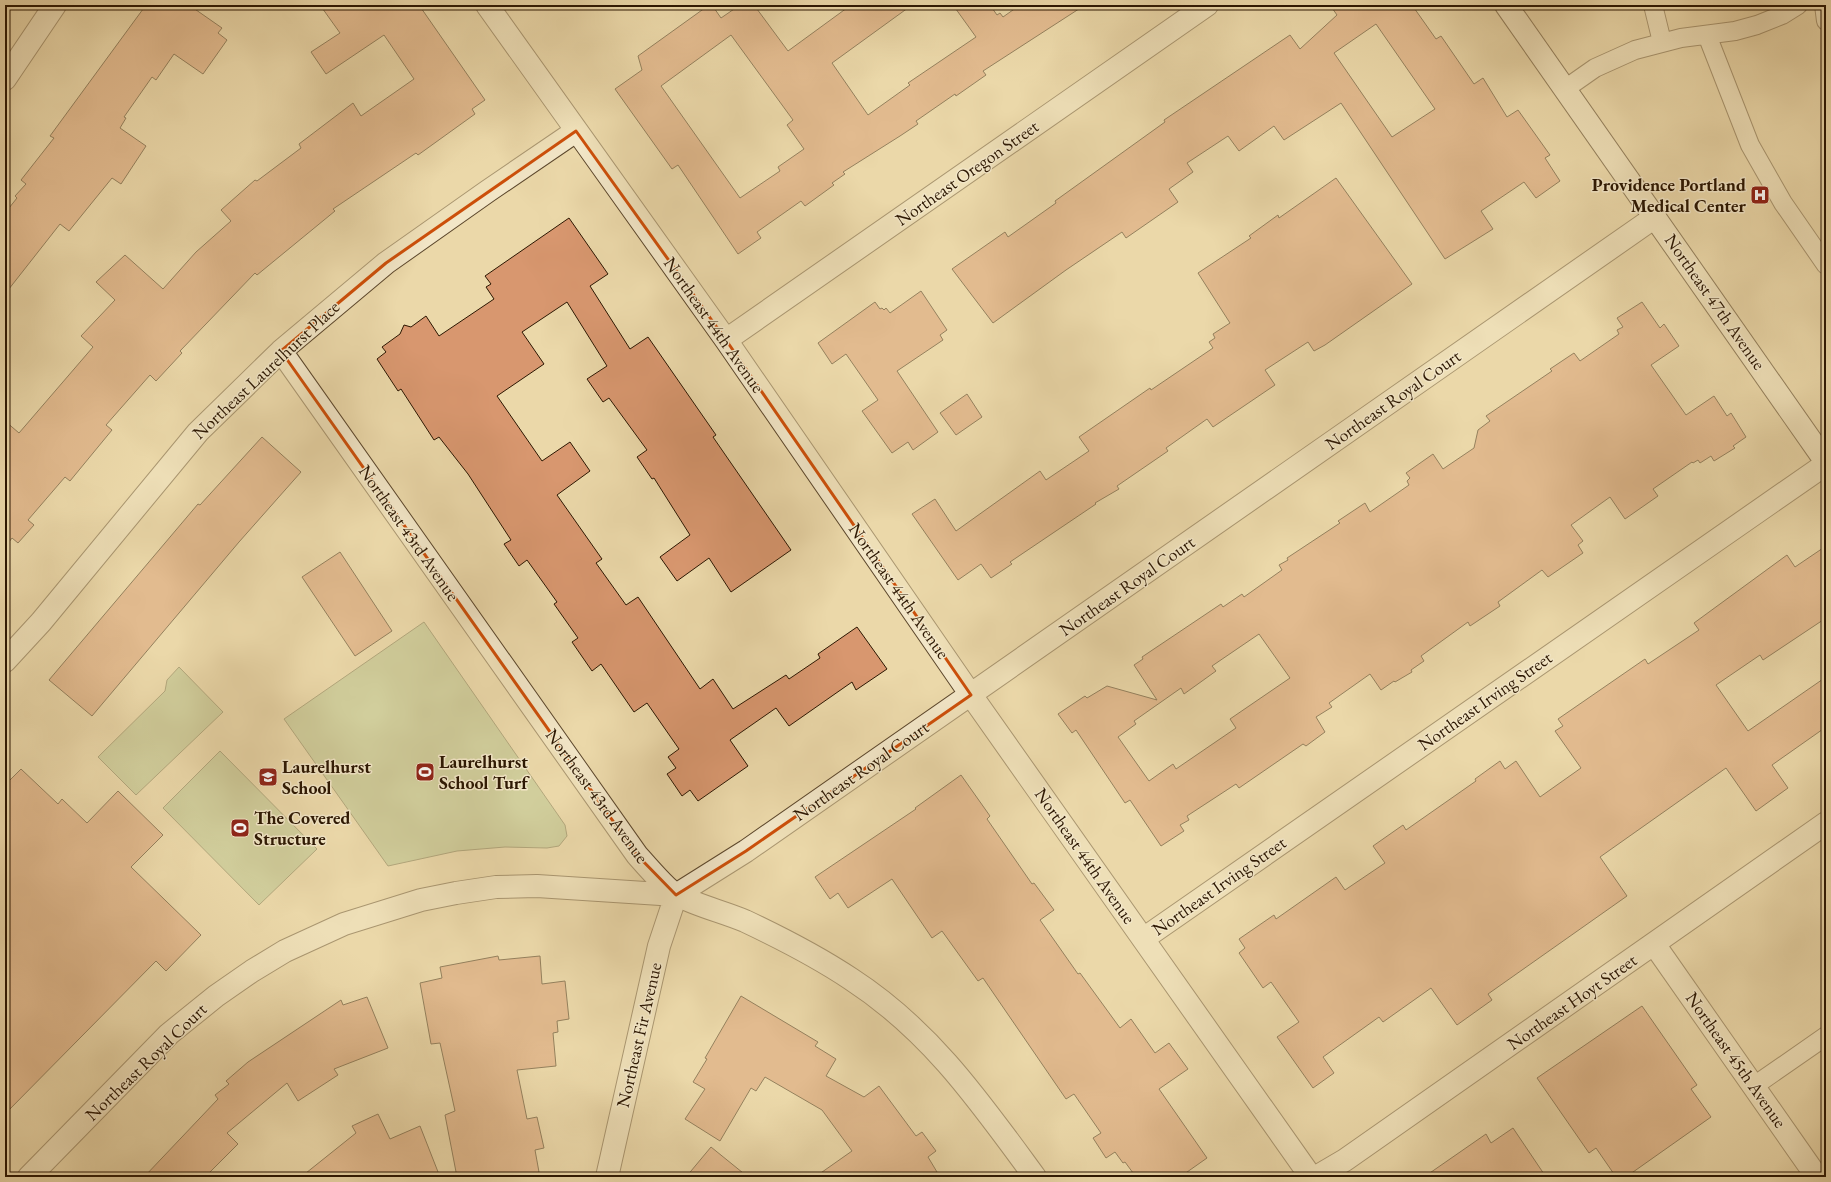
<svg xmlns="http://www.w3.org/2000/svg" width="1831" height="1182" viewBox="0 0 1831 1182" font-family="'EB Garamond',serif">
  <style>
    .green { fill: #b2c08c; stroke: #6f6c47 }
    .building { fill: #d8976f; stroke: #2c1702; fill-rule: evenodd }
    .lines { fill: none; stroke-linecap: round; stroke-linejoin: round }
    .lane-casing { stroke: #5c472c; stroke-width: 20 }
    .street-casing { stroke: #5c472c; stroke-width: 24 }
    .secondary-casing { stroke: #2c1702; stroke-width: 24 }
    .lane { stroke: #f2e6c7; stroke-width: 18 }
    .street { stroke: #f2e6c7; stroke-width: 22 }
    .secondary { stroke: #f2e6c7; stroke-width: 22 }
    .marked { fill: none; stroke: #cc4f0a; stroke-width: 3; stroke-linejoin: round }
    .labels { text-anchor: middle; stroke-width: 3; stroke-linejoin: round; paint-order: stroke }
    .street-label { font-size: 18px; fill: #2c1702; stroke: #f2e6c7 }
    .poi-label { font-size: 18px; font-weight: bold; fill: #2c1702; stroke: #f2e6c7; text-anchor: start }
  </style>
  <rect width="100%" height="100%" fill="#ebd8a9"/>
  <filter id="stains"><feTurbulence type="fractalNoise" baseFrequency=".005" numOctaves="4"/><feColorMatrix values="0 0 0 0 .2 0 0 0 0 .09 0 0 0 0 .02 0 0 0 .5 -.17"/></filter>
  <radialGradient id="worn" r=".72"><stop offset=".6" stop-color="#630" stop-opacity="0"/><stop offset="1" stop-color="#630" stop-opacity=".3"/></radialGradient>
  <!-- green -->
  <path class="green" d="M 424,622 L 565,825 L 567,836 L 559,846 L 547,848 L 505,847 L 457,851 L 388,866 L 284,719 Z
    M 179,667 L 223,712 L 136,795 L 98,757 L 165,691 L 167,680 Z
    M 220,751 L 317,849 L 259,905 L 163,808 Z"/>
  <!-- building -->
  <path class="building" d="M 146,5 L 189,5 L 222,28 L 218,33 L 227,40 L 203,74 L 174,54 L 156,80 L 152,77 L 124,117 L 126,118 L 120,128 L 146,146 L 121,184 L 112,178 L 69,231 L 60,224 L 5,294 L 5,213 L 17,198 L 15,196 L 26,184 L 21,180 L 54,138 L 50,136 Z
    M 320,5 L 419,5 L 485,100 L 472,109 L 475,114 L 418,155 L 416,153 L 333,209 L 335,211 L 257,275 L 255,273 L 180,351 L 182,353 L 156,381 L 150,375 L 106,425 L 112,430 L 70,481 L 65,477 L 28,520 L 34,525 L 18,543 L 12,538 L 5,547 L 5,421 L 19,433 L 93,347 L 81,336 L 115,300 L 96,282 L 125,255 L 163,289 L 196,252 L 231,221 L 221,210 L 255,180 L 257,181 L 301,148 L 299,144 L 353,103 L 361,116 L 414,79 L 384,35 L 326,74 L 311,52 L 340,33 Z
    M 709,5 L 712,5 L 721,18 L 740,5 L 754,5 L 788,51 L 851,5 L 912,5 L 832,63 L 868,115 L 910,85 L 908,83 L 976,37 L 953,5 L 990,5 L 997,15 L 1000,13 L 1003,17 L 1020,5 L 1085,5 L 983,71 L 986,75 L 956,96 L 955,94 L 916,121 L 918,124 L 900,136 L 843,172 L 845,174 L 832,183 L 834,185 L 805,206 L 801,201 L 757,232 L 761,238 L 738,254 L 678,165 L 672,169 L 615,89 L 642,70 L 638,56 ZM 731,35 L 793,120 L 787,125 L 804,149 L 778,167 L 780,171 L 740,198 L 661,86 Z
    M 1330,5 L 1412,5 L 1436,39 L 1441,36 L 1474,84 L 1483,78 L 1507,117 L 1518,110 L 1550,155 L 1545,158 L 1560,181 L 1536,198 L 1524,182 L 1481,211 L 1493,229 L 1445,259 L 1341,103 L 1284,140 L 1274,126 L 1239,151 L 1228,136 L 1187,163 L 1193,172 L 1169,189 L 1178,202 L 1126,238 L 1122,232 L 1066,270 L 993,323 L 952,269 L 1005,232 L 1008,237 L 1056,203 L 1055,201 L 1165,122 L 1164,120 L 1290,35 L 1300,49 L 1337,15 ZM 1376,24 L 1435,109 L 1392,137 L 1334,53 Z
    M 1336,178 L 1412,284 L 1325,345 L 1314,351 L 1308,342 L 1265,370 L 1275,385 L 1213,427 L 1207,419 L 1166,448 L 1168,451 L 1117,486 L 1119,489 L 1095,503 L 1096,504 L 1010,562 L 1012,564 L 991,578 L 981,564 L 958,580 L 912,514 L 935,499 L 956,531 L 1040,471 L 1046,480 L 1089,451 L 1079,437 L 1150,388 L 1151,390 L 1213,348 L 1209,342 L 1215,338 L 1213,334 L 1230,323 L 1198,273 L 1251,238 L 1249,236 L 1278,215 L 1279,218 Z
    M 569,218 L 608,274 L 590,286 L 630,349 L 648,337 L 716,435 L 713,437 L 791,550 L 731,592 L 709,558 L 677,581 L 660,557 L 690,535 L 654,478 L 652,479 L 637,457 L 647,450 L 609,398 L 603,402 L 587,379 L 607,366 L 567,302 L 522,332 L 544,364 L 497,396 L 542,461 L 570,442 L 590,471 L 557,495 L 602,559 L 596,563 L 626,605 L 638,597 L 700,689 L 713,679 L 733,709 L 786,675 L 789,679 L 820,658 L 818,654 L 857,627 L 887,669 L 856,690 L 852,682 L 789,726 L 776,708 L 730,740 L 748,766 L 698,801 L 690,790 L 682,796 L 667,774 L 676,768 L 668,757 L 679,749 L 647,703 L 634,712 L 601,664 L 592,671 L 572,642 L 578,638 L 554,604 L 557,602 L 527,560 L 519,566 L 504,544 L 511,540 L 468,474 L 439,437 L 434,440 L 401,389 L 398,391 L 377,359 L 386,352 L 382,347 L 400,334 L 404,325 L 411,327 L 426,316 L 439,336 L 494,299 L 486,287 L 491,284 L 485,276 Z
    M 921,291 L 947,330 L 940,335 L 943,340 L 897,371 L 938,432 L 913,450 L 908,442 L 892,453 L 862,411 L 878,400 L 846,354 L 832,364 L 818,343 L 875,302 L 880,309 L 882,308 L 884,310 L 886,308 L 890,313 Z
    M 1642,302 L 1660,328 L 1664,324 L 1679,346 L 1651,365 L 1686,415 L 1714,396 L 1727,416 L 1731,413 L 1746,437 L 1733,446 L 1735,448 L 1714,461 L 1711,456 L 1700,463 L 1698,460 L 1693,463 L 1692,462 L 1653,489 L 1658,496 L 1625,519 L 1610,497 L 1571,525 L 1583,541 L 1578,545 L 1583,553 L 1548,577 L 1542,570 L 1498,602 L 1500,606 L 1470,626 L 1468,622 L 1421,656 L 1424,661 L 1411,670 L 1412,672 L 1395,682 L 1394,681 L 1381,690 L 1370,674 L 1329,703 L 1332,707 L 1316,717 L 1325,732 L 1306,746 L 1303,744 L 1239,788 L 1236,784 L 1187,816 L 1189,820 L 1180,825 L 1184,831 L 1161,846 L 1130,800 L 1125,803 L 1076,730 L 1072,733 L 1058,714 L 1085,696 L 1087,698 L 1107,686 L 1157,700 L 1134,665 L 1143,659 L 1142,657 L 1221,604 L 1223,607 L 1242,594 L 1244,597 L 1282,570 L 1279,565 L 1288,560 L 1287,558 L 1340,523 L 1338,521 L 1365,503 L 1370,512 L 1409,485 L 1407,481 L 1410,478 L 1406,473 L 1433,454 L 1443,469 L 1474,448 L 1478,430 L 1490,421 L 1486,416 L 1552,371 L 1550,369 L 1574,353 L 1580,361 L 1619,334 L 1617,330 L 1623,327 L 1617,318 ZM 1259,634 L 1290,678 L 1230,719 L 1236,728 L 1176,769 L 1173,764 L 1149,781 L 1118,737 L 1136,724 L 1134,721 L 1181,688 L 1184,694 L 1216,671 L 1212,666 Z
    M 967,394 L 982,417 L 956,435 L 940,413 Z
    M 262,437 L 301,472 L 239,542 L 92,716 L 49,680 L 198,504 L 200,505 Z
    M 1826,546 L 1826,618 L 1763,660 L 1760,655 L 1716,685 L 1748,731 L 1826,677 L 1826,727 L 1772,765 L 1788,788 L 1756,811 L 1726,768 L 1600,857 L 1627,896 L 1488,994 L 1492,1000 L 1457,1025 L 1431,988 L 1383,1022 L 1379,1017 L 1323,1057 L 1334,1073 L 1313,1088 L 1277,1037 L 1299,1022 L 1271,982 L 1263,988 L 1239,953 L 1245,948 L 1239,939 L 1274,915 L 1276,919 L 1336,877 L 1345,890 L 1385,863 L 1373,846 L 1403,825 L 1406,830 L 1476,781 L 1475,779 L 1500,761 L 1505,769 L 1516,761 L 1540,797 L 1581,768 L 1555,731 L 1563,726 L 1558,719 L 1645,659 L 1648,664 L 1699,630 L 1694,623 L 1787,555 L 1795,567 Z
    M 340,552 L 392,631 L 355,656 L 302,577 Z
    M 21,769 L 58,804 L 62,799 L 87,823 L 118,791 L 163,835 L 131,867 L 201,935 L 166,971 L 156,961 L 5,1114 L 5,785 Z
    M 961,775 L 990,816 L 987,819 L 1032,884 L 1034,883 L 1054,910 L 1040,920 L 1078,974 L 1080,973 L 1120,1028 L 1131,1019 L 1155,1053 L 1169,1043 L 1188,1069 L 1159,1089 L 1207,1158 L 1180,1177 L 1136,1177 L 1125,1162 L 1123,1163 L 1115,1152 L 1106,1158 L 1093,1138 L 1101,1133 L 1074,1094 L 1066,1099 L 983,978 L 978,981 L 942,931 L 932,938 L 892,879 L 848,908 L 838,893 L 830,899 L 815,877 L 916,809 L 915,808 Z
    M 498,956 L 499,960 L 540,956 L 542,984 L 565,981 L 569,1019 L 557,1021 L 558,1032 L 553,1033 L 556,1066 L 517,1070 L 527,1119 L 537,1117 L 544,1148 L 535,1150 L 539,1172 L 526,1177 L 457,1177 L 445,1115 L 455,1111 L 440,1043 L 431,1044 L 420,983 L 442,978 L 440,967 Z
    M 741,996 L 818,1042 L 815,1046 L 836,1059 L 826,1076 L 864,1097 L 879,1086 L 916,1136 L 922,1132 L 936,1151 L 928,1157 L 940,1177 L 815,1177 L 852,1151 L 822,1110 L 765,1077 L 756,1091 L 751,1088 L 720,1141 L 685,1119 L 705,1089 L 693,1082 L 707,1059 L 705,1058 Z
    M 367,997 L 388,1048 L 334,1069 L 338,1075 L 298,1101 L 287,1083 L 227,1133 L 238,1144 L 205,1177 L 144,1177 L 218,1099 L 215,1095 L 229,1084 L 226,1081 L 248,1062 L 341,1000 L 343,1005 Z
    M 1642,1006 L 1697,1085 L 1691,1089 L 1711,1117 L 1626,1177 L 1616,1177 L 1596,1148 L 1589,1153 L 1537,1078 Z
    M 378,1114 L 390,1139 L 420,1126 L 440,1177 L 301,1177 L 356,1133 L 352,1126 Z
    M 1513,1128 L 1546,1177 L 1424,1177 L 1486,1134 L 1491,1143 Z
    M 711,1147 L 748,1177 L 686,1177 Z"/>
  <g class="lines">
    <defs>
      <path id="lane" d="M 1653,5 L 1662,42
        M 1824,5 L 1826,21
        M 1707,35 L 1750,145 L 1783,203 L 1826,265
        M 1565,89 L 1595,68 L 1635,50 L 1681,38 L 1735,31 L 1757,25 L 1782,15 L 1798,5
        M 1754,1086 L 1826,1036"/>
      <path id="street" d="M 487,5 L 726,340 L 971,695 L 1311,1177
        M 5,79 L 55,5
        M 726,340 L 1207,5
        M 281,351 L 637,855 C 645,864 668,891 677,895 C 698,906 724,912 745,921 C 781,938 818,957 851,979 C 931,1031 980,1102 1035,1177
        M 5,661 L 41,622 L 198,432 L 281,351 L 386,263 L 488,191 L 576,131
        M 1143,939 L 1826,464
        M 1654,944 L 1817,1177
        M 29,1177 L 169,1034 L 216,996 L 252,971 L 285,951 L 344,924 L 421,900 L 456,893 L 496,887 L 537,886 L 676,895 L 746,851 L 1655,217
        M 607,1177 L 659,946 L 676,895
        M 1316,1177 L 1345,1160 L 1826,823"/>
      <path id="secondary" d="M 1506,5 L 1826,462"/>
    </defs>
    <!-- lane casing -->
    <use href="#lane" class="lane-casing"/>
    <!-- street casing -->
    <use href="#street" class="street-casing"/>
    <!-- secondary casing -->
    <use href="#secondary" class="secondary-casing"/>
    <!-- lane -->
    <use href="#lane" class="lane"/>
    <!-- street -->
    <use href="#street" class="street"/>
    <!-- secondary -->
    <use href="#secondary" class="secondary"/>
  </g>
  <!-- marked area -->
  <path d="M0 0H1831V1182H0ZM 576,131 L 726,340 L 971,695 L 746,851 L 676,895 L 637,855 L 281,351 L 386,263 Z" fill="#ebd8a9" fill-opacity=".55" fill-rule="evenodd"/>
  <path class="marked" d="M 576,131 L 726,340 L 971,695 L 746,851 L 676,895 L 637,855 L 281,351 L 386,263 Z"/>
  <!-- icons -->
  <defs>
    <symbol id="hospital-square" viewBox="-11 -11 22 22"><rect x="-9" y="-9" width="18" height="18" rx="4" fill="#8f2418" stroke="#f2e6c7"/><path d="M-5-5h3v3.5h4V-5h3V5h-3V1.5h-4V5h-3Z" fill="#fff"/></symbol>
    <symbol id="stadium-square" viewBox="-11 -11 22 22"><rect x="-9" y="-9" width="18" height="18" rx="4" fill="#8f2418" stroke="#f2e6c7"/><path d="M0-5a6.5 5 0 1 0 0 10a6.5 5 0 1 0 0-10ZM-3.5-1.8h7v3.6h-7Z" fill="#fff"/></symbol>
    <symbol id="school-square" viewBox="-11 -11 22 22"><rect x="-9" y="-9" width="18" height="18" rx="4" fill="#8f2418" stroke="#f2e6c7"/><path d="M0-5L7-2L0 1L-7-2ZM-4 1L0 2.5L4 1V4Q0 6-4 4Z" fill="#fff"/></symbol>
  </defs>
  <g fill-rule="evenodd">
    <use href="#hospital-square" x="1749" y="184" width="22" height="22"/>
    <use href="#stadium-square" x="414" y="761" width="22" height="22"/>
    <use href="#school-square" x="257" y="766" width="22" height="22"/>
    <use href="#stadium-square" x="229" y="817" width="22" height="22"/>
  </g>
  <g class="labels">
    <!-- street labels -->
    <g class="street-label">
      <text transform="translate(967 173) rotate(-35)" y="6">Northeast Oregon Street</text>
      <text transform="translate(1715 302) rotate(55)" y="6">Northeast 47th Avenue</text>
      <text transform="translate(714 325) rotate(55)" y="6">Northeast 44th Avenue</text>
      <text transform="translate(266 370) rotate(-43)" y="6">Northeast Laurelhurst Place</text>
      <text transform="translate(1393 400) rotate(-35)" y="6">Northeast Royal Court</text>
      <text transform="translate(409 533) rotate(55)" y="6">Northeast 43rd Avenue</text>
      <text transform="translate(1127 586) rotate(-35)" y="6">Northeast Royal Court</text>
      <text transform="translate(899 591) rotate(55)" y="6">Northeast 44th Avenue</text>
      <text transform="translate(1485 701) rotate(-35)" y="6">Northeast Irving Street</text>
      <text transform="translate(861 771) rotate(-35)" y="6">Northeast Royal Court</text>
      <text transform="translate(597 796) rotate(54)" y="6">Northeast 43rd Avenue</text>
      <text transform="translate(1085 856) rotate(55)" y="6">Northeast 44th Avenue</text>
      <text transform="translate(1219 886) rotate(-35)" y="6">Northeast Irving Street</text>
      <text transform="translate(1572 1002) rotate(-35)" y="6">Northeast Hoyt Street</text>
      <text transform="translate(639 1035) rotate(-77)" y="6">Northeast Fir Avenue</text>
      <text transform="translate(1736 1060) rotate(55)" y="6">Northeast 45th Avenue</text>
      <text transform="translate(146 1062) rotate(-44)" y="6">Northeast Royal Court</text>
    </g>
    <!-- poi labels -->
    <g class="poi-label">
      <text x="1746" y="191" text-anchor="end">Providence Portland<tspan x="1746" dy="21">Medical Center</tspan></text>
      <text x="439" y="768">Laurelhurst<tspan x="439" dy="21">School Turf</tspan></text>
      <text x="282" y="773">Laurelhurst<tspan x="282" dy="21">School</tspan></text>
      <text x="254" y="824">The Covered<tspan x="254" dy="21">Structure</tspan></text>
    </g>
  </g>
  <!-- margin -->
  <rect width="1831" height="1182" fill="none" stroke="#ebd8a9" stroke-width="20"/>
  <rect x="6" y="6" width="1819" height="1170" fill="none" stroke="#2c1702" stroke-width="2"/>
  <rect x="10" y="10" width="1811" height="1162" fill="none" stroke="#2c1702"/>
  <rect width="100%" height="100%" filter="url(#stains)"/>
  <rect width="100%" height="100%" fill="url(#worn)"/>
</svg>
